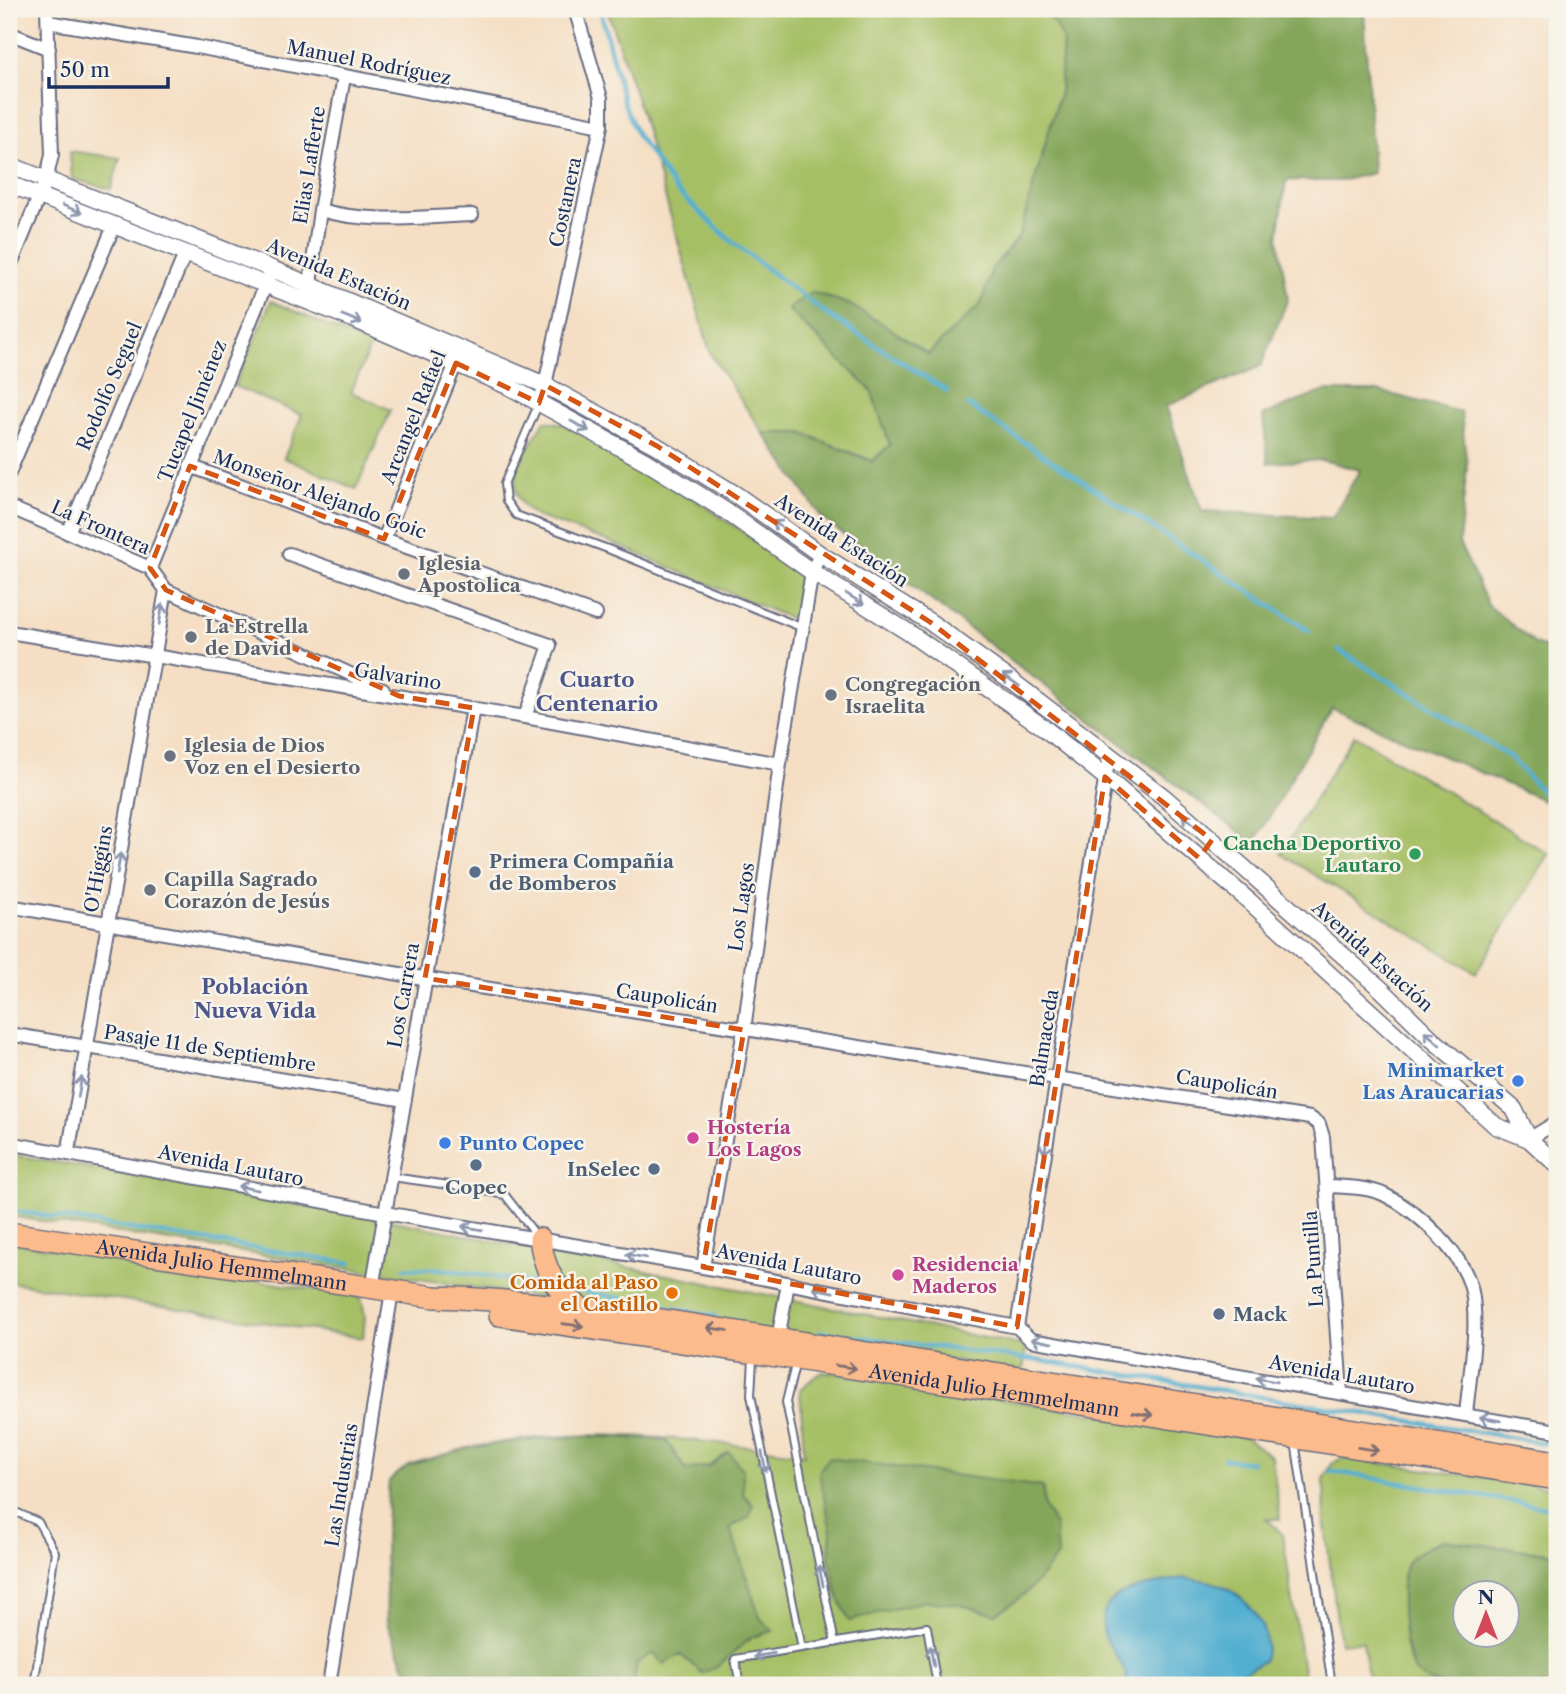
<svg xmlns="http://www.w3.org/2000/svg" width="1566" height="1694" viewBox="0 0 1566 1694" font-family="'Libre Caslon Text',serif">
  <style>
    .green { fill: #a6bf65; stroke: #607762; stroke-width: 2 }
    .forest { fill: #84a65a; stroke: #506a5c; stroke-width: 2; fill-rule: evenodd }
    .water { fill: #52afd0; stroke: #366f97; stroke-width: 2 }
    .lines { fill: none; stroke-linecap: round; stroke-linejoin: round }
    .stream { stroke: #52afd0; stroke-width: 4.5 }
    .service-casing { stroke: #676c81; stroke-width: 10 }
    .minor-casing { stroke: #676c81; stroke-width: 16 }
    .tertiary-casing { stroke: #676c81; stroke-width: 19 }
    .trunk-casing { stroke: #676c81; stroke-width: 24 }
    .service { stroke: #fff; stroke-width: 6 }
    .minor { stroke: #fff; stroke-width: 12 }
    .tertiary { stroke: #fff; stroke-width: 16 }
    .trunk { stroke: #fbbb8c; stroke-width: 21 }
    .oneway { stroke: #8d97ae }
    .oneway2 { stroke: #806e73 }
    .marked { fill: none; stroke: #d45514; stroke-width: 5; stroke-dasharray: 14 9; stroke-linejoin: round }
    .worship-dot { fill: #6b7280; stroke: #f7f3e8; stroke-width: 2.5 }
    .leisure-dot { fill: #2e9e5b; stroke: #f7f3e8; stroke-width: 2.5 }
    .service-dot { fill: #5c6f8a; stroke: #f7f3e8; stroke-width: 2.5 }
    .shop-dot { fill: #3f7fe0; stroke: #f7f3e8; stroke-width: 2.5 }
    .hotel-dot { fill: #d1479c; stroke: #f7f3e8; stroke-width: 2.5 }
    .food-dot { fill: #e8710a; stroke: #f7f3e8; stroke-width: 2.5 }
    .labels { text-anchor: middle; stroke-width: 5; stroke-linejoin: round; paint-order: stroke }
    .street-label { font-size: 19px; fill: #1b2f5e; stroke: #f7f3e8 }
    .worship-label { font-size: 19px; font-weight: bold; fill: #5b616d; stroke: #f7f3e8; text-anchor: start }
    .leisure-label { font-size: 19px; font-weight: bold; fill: #27864d; stroke: #f7f3e8; text-anchor: end }
    .service-label { font-size: 19px; font-weight: bold; fill: #4e5e75; stroke: #f7f3e8; text-anchor: start }
    .shop-label { font-size: 19px; font-weight: bold; fill: #366cbe; stroke: #f7f3e8; text-anchor: end }
    .hotel-label { font-size: 19px; font-weight: bold; fill: #b23c85; stroke: #f7f3e8; text-anchor: start }
    .food-label { font-size: 19px; font-weight: bold; fill: #c56008; stroke: #f7f3e8; text-anchor: end }
    .neighbourhood-label { font-size: 21px; font-weight: bold; fill: #4d568b; stroke: #f7f3e8 }
  </style>
  <rect width="100%" height="100%" fill="#f7f3e8"/>
  <filter id="ink" filterUnits="userSpaceOnUse"><feTurbulence type="fractalNoise" baseFrequency=".0143" numOctaves="2"/><feDisplacementMap in="SourceGraphic" scale="14" xChannelSelector="R" yChannelSelector="G"/><feConvolveMatrix kernelMatrix="1 2 1 2 8 2 1 2 1" color-interpolation-filters="sRGB"/></filter>
  <filter id="wash" filterUnits="userSpaceOnUse"><feTurbulence type="fractalNoise" baseFrequency=".00686" numOctaves="4" result="noise"/><feDisplacementMap in="SourceGraphic" scale="28" xChannelSelector="R" yChannelSelector="G"/><feGaussianBlur stdDeviation="1.57" result="paint"/><feColorMatrix in="noise" values="0 0 0 0 0 0 0 0 0 0 0 0 0 0 0 0 0 1.4 0 .05"/><feComposite in="paint" operator="in"/></filter>
  <g filter="url(#wash)">
    <rect width="100%" height="100%" fill="#f5dec3"/>
    <!-- green -->
    <path class="green" d="M 607,9 L 1046,9 L 1063,40 L 1060,92 L 1019,237 L 992,269 L 981,304 L 928,354 L 886,326 L 848,304 L 812,292 L 788,309 L 871,390 L 890,445 L 872,461 L 803,433 L 763,433 L 711,355 L 638,103 Z
      M 70,151 L 120,158 L 111,189 L 72,179 Z
      M 271,301 L 371,345 L 351,392 L 391,410 L 356,489 L 284,458 L 302,415 L 234,386 Z
      M 545,421 L 563,424 L 678,488 L 799,570 L 801,578 L 796,621 L 610,542 L 536,516 C 494,489 526,452 545,421 Z
      M 1354,735 L 1549,854 L 1476,973 L 1281,854 Z
      M 9,1154 L 409,1224 L 1026,1346 L 1023,1372 L 9,1216 Z
      M 9,1242 L 361,1297 L 365,1316 L 363,1338 L 9,1282 Z
      M 822,1371 L 1247,1438 L 1272,1457 L 1280,1519 L 1266,1518 L 1283,1535 L 1305,1685 L 439,1685 L 405,1667 L 387,1623 L 385,1541 L 389,1481 C 395,1476 402,1469 410,1465 C 420,1460 434,1458 446,1455 C 561,1421 687,1438 804,1454 L 800,1389 Z
      M 1343,1458 L 1557,1488 L 1557,1554 L 1442,1540 L 1403,1575 C 1402,1598 1400,1664 1421,1677 C 1427,1681 1435,1683 1442,1685 L 1369,1685 L 1363,1641 L 1340,1644 L 1325,1525 L 1324,1478 L 1332,1463 Z"/>
    <!-- forest -->
    <path class="forest" d="M 1046,9 L 1364,9 L 1373,173 L 1340,181 L 1286,180 L 1278,238 L 1288,299 L 1261,366 L 1166,406 L 1202,511 L 1332,518 L 1360,470 L 1322,460 L 1268,463 L 1263,415 L 1325,391 L 1378,391 L 1461,412 L 1467,466 L 1459,543 L 1488,605 L 1535,644 L 1557,652 L 1557,806 L 1332,708 L 1254,843 L 822,518 L 763,433 L 802,433 L 872,461 L 890,445 L 871,390 L 788,309 L 812,292 L 848,304 L 886,326 L 928,354 L 981,304 L 992,269 L 1019,236 L 1060,92 L 1063,40 Z
      M 592,1436 L 666,1440 L 686,1470 L 710,1466 L 729,1452 L 743,1471 L 743,1494 L 753,1505 L 749,1517 L 730,1528 L 760,1618 L 773,1631 L 752,1637 L 717,1667 L 702,1673 L 680,1654 L 664,1664 L 653,1653 L 637,1663 L 634,1680 L 641,1685 L 439,1685 L 405,1667 L 387,1623 L 385,1541 L 389,1481 L 409,1465 L 471,1447 L 538,1439 Z
      M 828,1458 L 1043,1487 L 1044,1506 L 1055,1525 L 1057,1556 C 1038,1582 1024,1599 995,1614 L 956,1604 L 924,1601 L 849,1621 L 839,1599 L 829,1557 L 831,1531 L 819,1472 Z
      M 1442,1540 L 1557,1554 L 1557,1685 C 1528,1685 1441,1692 1420,1677 C 1402,1664 1395,1575 1410,1559 C 1418,1551 1432,1545 1442,1540 ZM 1464,1592 L 1506,1592 L 1506,1634 L 1464,1634 Z"/>
    <!-- water -->
    <path class="water" d="M 1185,1578 C 1195,1580 1208,1580 1217,1584 C 1249,1597 1273,1627 1264,1661 L 1221,1685 L 1127,1685 C 1127,1666 1115,1656 1107,1641 C 1099,1627 1102,1606 1116,1597 C 1127,1590 1171,1579 1185,1578 Z"/>
    <g class="lines">
      <!-- stream -->
      <path class="stream" d="M 600,9 L 623,101 L 637,135 L 675,189 L 732,242 L 825,313 L 947,391
        M 968,405 L 1309,631
        M 1339,650 L 1510,757 L 1557,808
        M 9,1210 L 351,1263
        M 404,1268 L 441,1269 L 540,1284
        M 576,1290 L 715,1316
        M 820,1332 L 1042,1361 L 1557,1445
        M 1224,1459 L 1252,1462
        M 1330,1471 L 1557,1509"/>
    </g>
  </g>
  <g filter="url(#ink)">
    <g class="lines">
      <defs>
        <path id="service" d="M 538,405 L 504,484 L 506,501 L 516,515 L 608,549 L 803,628
          M 392,1177 L 456,1186
          M 476,1189 L 505,1195 L 536,1235
          M 753,1358 L 751,1395 L 802,1648
          M 796,1361 L 786,1402 L 835,1643
          M 1295,1441 L 1332,1685
          M 9,1509 L 38,1522 L 55,1552 L 34,1685
          M 740,1685 L 735,1659 L 927,1627 L 937,1685"/>
        <path id="minor" d="M 48,22 L 197,47 L 601,126
          M 9,33 L 49,49
          M 320,210 C 369,224 422,217 472,215
          M 9,269 L 46,180 L 52,155 L 47,9
          M 309,291 L 320,210 L 344,77
          M 539,403 L 545,385 L 601,126 L 601,98 L 575,9
          M 190,466 L 384,539 L 596,614
          M 9,473 L 114,226
          M 9,507 L 150,568 L 166,590 L 383,689
          M 68,533 L 185,254
          M 384,539 L 459,356
          M 289,554 L 550,645 L 525,717
          M 150,568 L 269,276
          M 9,632 L 525,717 L 780,764
          M 9,906 L 440,981 L 1310,1118 L 1319,1124 L 1323,1137 L 1341,1393
          M 9,1034 L 405,1100
          M 1529,1139 L 1557,1122
          M 9,1143 L 385,1213 L 703,1267 L 1017,1327 L 1031,1340 L 1557,1431
          M 68,1154 L 166,590
          M 1328,1186 C 1346,1187 1369,1187 1385,1195 C 1418,1211 1465,1255 1472,1292 C 1479,1329 1469,1377 1466,1415
          M 703,1267 L 744,1030 L 780,764 L 812,572 L 820,554
          M 372,1288 L 473,708
          M 1017,1327 L 1109,756
          M 778,1339 L 788,1283
          M 329,1685 L 392,1291"/>
        <path id="tertiary" d="M 9,165 L 272,269 L 545,385 L 657,446 L 735,494 L 820,554 L 930,622 L 1012,681 L 1164,797 L 1381,989 L 1432,1039 L 1514,1109 L 1529,1139
          M 9,184 L 353,319 L 510,387 L 645,461 L 724,510 L 812,572 L 908,632 L 1043,727 L 1105,777 L 1249,901 L 1496,1126 L 1529,1139 L 1557,1165"/>
        <g id="trunk">
          <path id="s1" d="M 9,1233 L 434,1297 C 569,1301 703,1327 836,1348 C 1077,1385 1317,1425 1557,1462"/>
          <path d="M 540,1239 C 545,1274 555,1287 581,1309"/>
          <path id="s2" d="M 500,1315 L 797,1359 L 1557,1479"/>
        </g>
      </defs>
      <!-- service casing -->
      <use href="#service" class="service-casing"/>
      <!-- minor casing -->
      <use href="#minor" class="minor-casing"/>
      <!-- tertiary casing -->
      <use href="#tertiary" class="tertiary-casing"/>
      <!-- trunk casing -->
      <use href="#trunk" class="trunk-casing"/>
      <!-- service -->
      <use href="#service" class="service"/>
      <!-- minor -->
      <use href="#minor" class="minor"/>
      <!-- tertiary -->
      <use href="#tertiary" class="tertiary"/>
      <!-- trunk -->
      <use href="#trunk" class="trunk"/>
    </g>
    <!-- one-way arrows -->
    <defs><path id="oneway-shaft" d="M-6 0H5M1.5-3L5.5 0L1.5 3" fill="none" stroke-width="1.6" stroke-linecap="round" stroke-linejoin="round" transform="scale(1.75)"/></defs>
    <g class="oneway">
      <use href="#oneway-shaft" transform="translate(72 209) rotate(22)"/>
      <use href="#oneway-shaft" transform="translate(352 319) rotate(22)"/>
      <use href="#oneway-shaft" transform="translate(580 426) rotate(29)"/>
      <use href="#oneway-shaft" transform="translate(781 527) rotate(-145)"/>
      <use href="#oneway-shaft" transform="translate(855 599) rotate(32)"/>
      <use href="#oneway-shaft" transform="translate(161 614) rotate(-80)"/>
      <use href="#oneway-shaft" transform="translate(1011 680) rotate(-144)"/>
      <use href="#oneway-shaft" transform="translate(1190 821) rotate(-139)"/>
      <use href="#oneway-shaft" transform="translate(119 863) rotate(-80)"/>
      <use href="#oneway-shaft" transform="translate(1432 1038) rotate(-138)"/>
      <use href="#oneway-shaft" transform="translate(80 1087) rotate(-80)"/>
      <use href="#oneway-shaft" transform="translate(1046 1144) rotate(99)"/>
      <use href="#oneway-shaft" transform="translate(248 1188) rotate(-169)"/>
      <use href="#oneway-shaft" transform="translate(472 1228) rotate(-170)"/>
      <use href="#oneway-shaft" transform="translate(636 1256) rotate(-170)"/>
      <use href="#oneway-shaft" transform="translate(823 1290) rotate(-169)"/>
      <use href="#oneway-shaft" transform="translate(1042 1341) rotate(-168)"/>
      <use href="#oneway-shaft" transform="translate(1266 1380) rotate(-170)"/>
      <use href="#oneway-shaft" transform="translate(1490 1419) rotate(-170)"/>
      <use href="#oneway-shaft" transform="translate(764 1462) rotate(79)"/>
      <use href="#oneway-shaft" transform="translate(821 1576) rotate(-102)"/>
      <use href="#oneway-shaft" transform="translate(764 1655) rotate(170)"/>
      <use href="#oneway-shaft" transform="translate(932 1656) rotate(-100)"/>
    </g>
    <g class="oneway2">
      <use href="#oneway-shaft" transform="translate(573 1325) rotate(8)"/>
      <use href="#oneway-shaft" transform="translate(717 1329) rotate(-172)"/>
      <use href="#oneway-shaft" transform="translate(846 1367) rotate(9)"/>
      <use href="#oneway-shaft" transform="translate(1143 1414) rotate(9)"/>
      <use href="#oneway-shaft" transform="translate(1368 1449) rotate(9)"/>
    </g>
  </g>
  <!-- marked area -->
  <path class="marked" d="M 456,363 L 539,403 L 545,385 L 657,446 L 930,622 L 1212,840 L 1199,858 L 1105,777 L 1017,1327 L 703,1267 L 744,1030 L 425,978 L 474,708 L 399,696 L 166,590 L 150,568 L 190,466 L 384,539 Z"/>
  <!-- markers -->
  <g class="worship-dot">
    <circle cx="404" cy="574" r="7"/>
    <circle cx="191" cy="637" r="7"/>
    <circle cx="831" cy="695" r="7"/>
    <circle cx="170" cy="756" r="7"/>
    <circle cx="150" cy="890" r="7"/>
  </g>
  <circle class="leisure-dot" cx="1415" cy="854" r="7"/>
  <g class="service-dot">
    <circle cx="475" cy="872" r="7"/>
    <circle cx="476" cy="1165" r="7"/>
    <circle cx="654" cy="1169" r="7"/>
    <circle cx="1219" cy="1314" r="7"/>
  </g>
  <g class="shop-dot">
    <circle cx="1518" cy="1081" r="7"/>
    <circle cx="445" cy="1143" r="7"/>
  </g>
  <g class="hotel-dot">
    <circle cx="693" cy="1138" r="7"/>
    <circle cx="898" cy="1275" r="7"/>
  </g>
  <circle class="food-dot" cx="672" cy="1293" r="7"/>
  <g class="labels">
    <!-- street labels -->
    <g class="street-label">
      <text transform="translate(369 62) rotate(11)" y="7">Manuel Rodríguez</text>
      <text transform="translate(309 165) rotate(-81)" y="7">Elias Lafferte</text>
      <text transform="translate(565 202) rotate(-78)" y="7">Costanera</text>
      <text transform="translate(339 274) rotate(23)" y="7">Avenida Estación</text>
      <text transform="translate(109 386) rotate(-67)" y="7">Rodolfo Seguel</text>
      <text transform="translate(192 411) rotate(-68)" y="7">Tucapel Jiménez</text>
      <text transform="translate(413 417) rotate(-68)" y="7">Arcangel Rafael</text>
      <text transform="translate(320 494) rotate(20)" y="7">Monseñor Alejando Goic</text>
      <text transform="translate(101 527) rotate(24)" y="7">La Frontera</text>
      <text transform="translate(842 540) rotate(33)" y="7">Avenida Estación</text>
      <text transform="translate(398 676) rotate(9)" y="7">Galvarino</text>
      <text transform="translate(98 869) rotate(-80)" y="7">O'Higgins</text>
      <text transform="translate(741 907) rotate(-82)" y="7">Los Lagos</text>
      <text transform="translate(1373 956) rotate(42)" y="7">Avenida Estación</text>
      <text transform="translate(403 995) rotate(-80)" y="7">Los Carrera</text>
      <text transform="translate(667 998) rotate(9)" y="7">Caupolicán</text>
      <text transform="translate(1044 1038) rotate(-81)" y="7">Balmaceda</text>
      <text transform="translate(210 1048) rotate(9)" y="7">Pasaje 11 de Septiembre</text>
      <text transform="translate(1227 1084) rotate(9)" y="7">Caupolicán</text>
      <text transform="translate(231 1165) rotate(11)" y="7">Avenida Lautaro</text>
      <text transform="translate(1313 1259) rotate(-94)" y="7">La Puntilla</text>
      <text transform="translate(789 1264) rotate(11)" y="7">Avenida Lautaro</text>
      <text dy="7" stroke="none"><textPath href="#s1" startOffset="215">Avenida Julio Hemmelmann</textPath></text>
      <text transform="translate(1342 1374) rotate(10)" y="7">Avenida Lautaro</text>
      <text dy="7" stroke="none"><textPath href="#s2" startOffset="500">Avenida Julio Hemmelmann</textPath></text>
      <text transform="translate(341 1485) rotate(-81)" y="7">Las Industrias</text>
    </g>
    <!-- worship labels -->
    <g class="worship-label">
      <text x="418" y="570">Iglesia<tspan x="418" dy="22">Apostolica</tspan></text>
      <text x="205" y="633">La Estrella<tspan x="205" dy="22">de David</tspan></text>
      <text x="845" y="691">Congregación<tspan x="845" dy="22">Israelita</tspan></text>
      <text x="184" y="752">Iglesia de Dios<tspan x="184" dy="22">Voz en el Desierto</tspan></text>
      <text x="164" y="886">Capilla Sagrado<tspan x="164" dy="22">Corazón de Jesús</tspan></text>
    </g>
    <!-- leisure labels -->
    <g class="leisure-label">
      <text x="1401" y="850">Cancha Deportivo<tspan x="1401" dy="22">Lautaro</tspan></text>
    </g>
    <!-- service labels -->
    <g class="service-label">
      <text x="489" y="868">Primera Compañía<tspan x="489" dy="22">de Bomberos</tspan></text>
      <text x="640" y="1176" text-anchor="end">InSelec</text>
      <text x="476" y="1194" text-anchor="middle">Copec</text>
      <text x="1233" y="1321">Mack</text>
    </g>
    <!-- shop labels -->
    <g class="shop-label">
      <text x="1504" y="1077">Minimarket<tspan x="1504" dy="22">Las Araucarias</tspan></text>
      <text x="459" y="1150" text-anchor="start">Punto Copec</text>
    </g>
    <!-- hotel labels -->
    <g class="hotel-label">
      <text x="707" y="1134">Hostería<tspan x="707" dy="22">Los Lagos</tspan></text>
      <text x="912" y="1271">Residencia<tspan x="912" dy="22">Maderos</tspan></text>
    </g>
    <!-- food labels -->
    <g class="food-label">
      <text x="658" y="1289">Comida al Paso<tspan x="658" dy="22">el Castillo</tspan></text>
    </g>
    <!-- neighbourhood labels -->
    <g class="neighbourhood-label">
      <text x="597" y="687">Cuarto<tspan x="597" dy="24">Centenario</tspan></text>
      <text x="255" y="994">Población<tspan x="255" dy="24">Nueva Vida</tspan></text>
    </g>
  </g>
  <!-- margin -->
  <rect width="1566" height="1694" fill="none" stroke="#f7f3e8" stroke-width="35"/>
  <!-- north arrow -->
  <g transform="translate(1486 1614)"><circle r="33" fill="#f7f3e8" stroke="#9fa5b1" stroke-width="2"/>
  <path d="M0-5L12 26L0 18L-12 26Z" fill="#d1495b"/>
  <text y="-10" font-size="19" font-weight="bold" text-anchor="middle" fill="#1b2f5e">N</text>
  </g>
  <!-- scale -->
  <path d="M49 77v10h119v-10" fill="none" stroke="#1b2f5e" stroke-width="3.5"/>
  <text x="60" y="77" font-size="21" fill="#1b2f5e" stroke="#f7f3e8" stroke-width="5" paint-order="stroke">50 m</text>
</svg>
